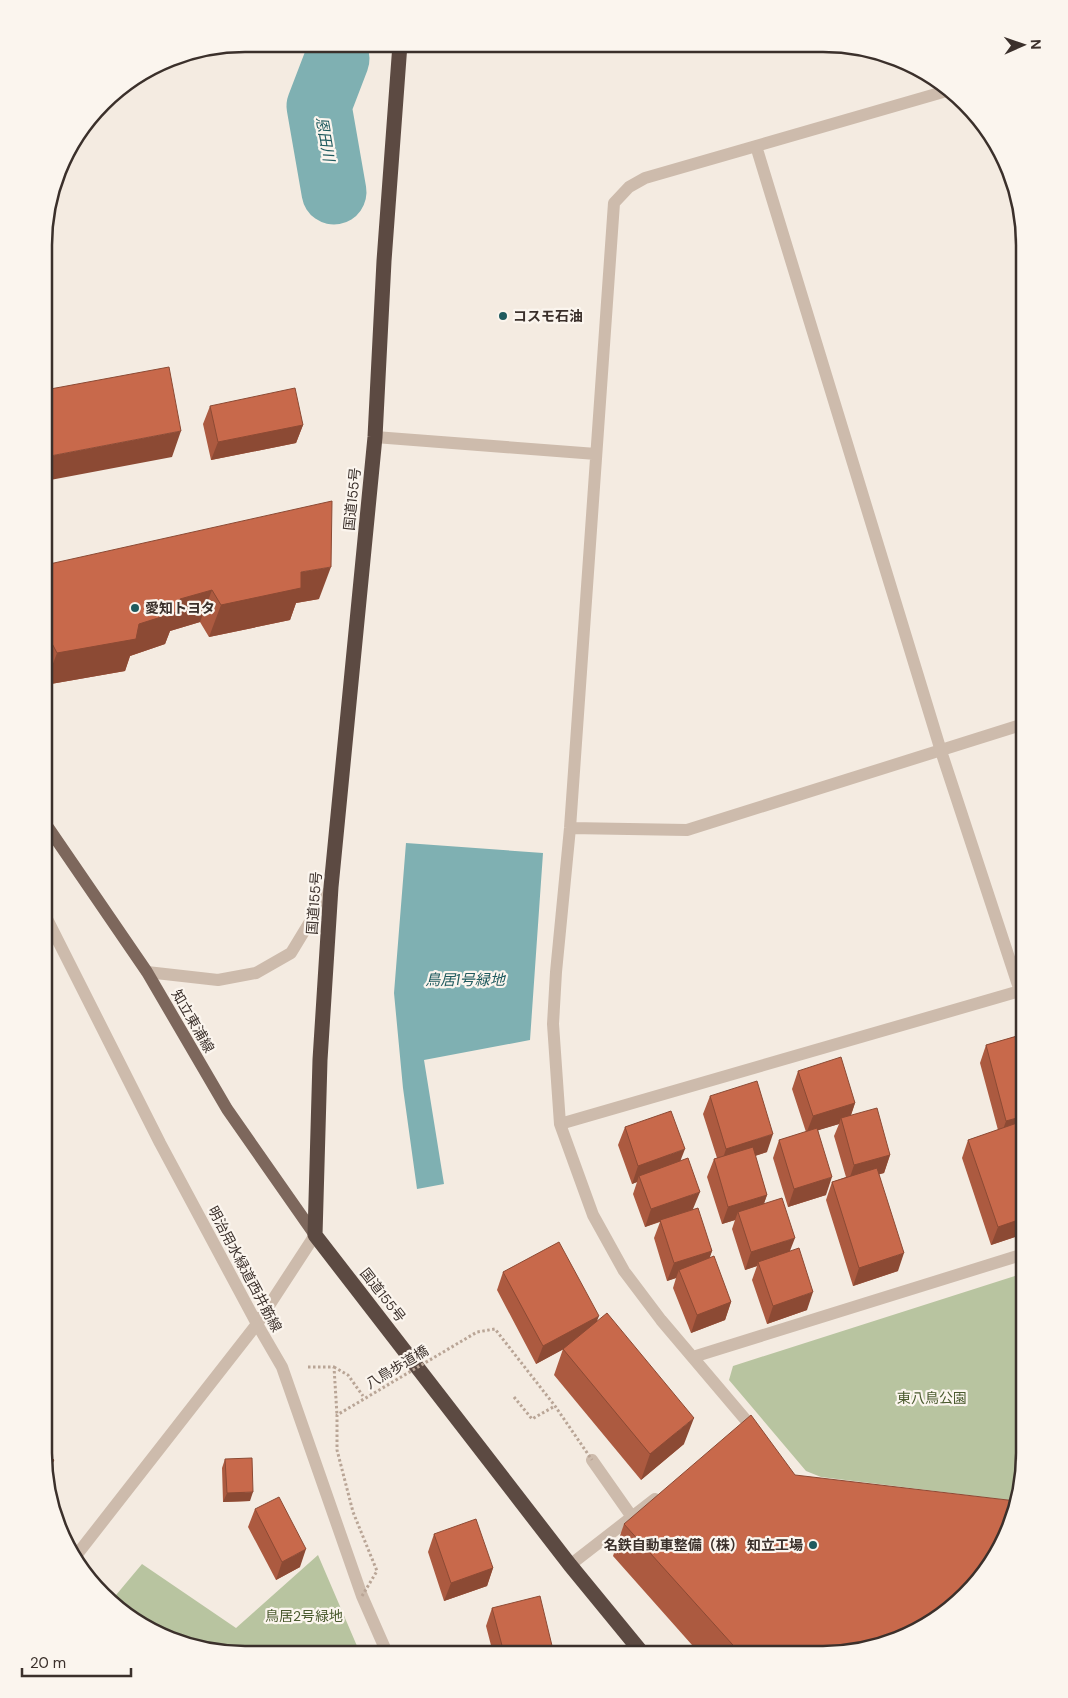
<svg xmlns="http://www.w3.org/2000/svg" width="1068" height="1698" viewBox="0 0 1068 1698" font-family="'DM Sans','Noto Sans JP',sans-serif">
  <style>
    .green { fill: #b8c4a0 }
    .water { fill: #7fb0b2 }
    .lines { fill: none; stroke-linecap: round; stroke-linejoin: round }
    .river { stroke: #7fb0b2; stroke-width: 65 }
    .path { stroke: #b9a596; stroke-width: 3; stroke-dasharray: 2.5 2.5; stroke-linecap: butt }
    .minor { stroke: #cdbbac; stroke-width: 12 }
    .major { stroke: #7d675c; stroke-width: 12 }
    .highway { stroke: #5c4a42; stroke-width: 15 }
    .path-bridge { stroke: #b9a596; stroke-width: 3; stroke-dasharray: 2.5 2.5; stroke-linecap: butt }
    .wall { fill: #ac5a40 }
    .shaded-wall { fill: #8c4a34 }
    .building { fill: #c8694b; stroke: #8c4a34 }
    .poi-dot { fill: #1f5a5e; stroke: #fbf5ee; stroke-width: 2 }
    .labels { text-anchor: middle; stroke-width: 4.5; stroke-linejoin: round; paint-order: stroke }
    .poi-label { font-size: 14px; font-weight: bold; fill: #3b302b; stroke: #fbf5ee; text-anchor: start }
    .street-label { font-size: 14px; fill: #3b302b; stroke: #fbf5ee }
    .park-label { font-size: 14px; fill: #4a5a2e; stroke: #fbf5ee }
    .water-label { font-size: 15px; font-style: italic; fill: #1f5a5e; stroke: #fbf5ee }
    .rim { fill: none; stroke: #3b302b; stroke-width: 2.5 }
  </style>
  <rect width="100%" height="100%" fill="#f4ebe1"/>
  <!-- green -->
  <path class="green" d="M 1024,1273 L 1024,1466 L 1016,1501 L 821,1477 L 806,1471 L 729,1380 L 733,1366 Z
    M 318,1555 L 360,1653 L 219,1653 L 168,1639 L 123,1613 L 111,1601 L 142,1564 L 236,1628 Z"/>
  <!-- water -->
  <path class="water" d="M 406,843 L 543,853 L 530,1040 L 424,1060 L 444,1184 L 417,1189 L 403,1088 L 394,993 Z"/>
  <g class="lines">
    <!-- river -->
    <path class="river" d="M 334,192 L 319,106 L 337,59"/>
    <!-- path -->
    <path class="path" d="M 308,1367 L 334,1367 L 337,1415
      M 334,1367 L 348,1375 L 363,1396
      M 514,1397 L 532,1419 L 555,1406"/>
    <!-- minor -->
    <path class="minor" d="M 756,146 L 941,751 L 1020,991 L 1024,1001
      M 375,437 L 596,454
      M 570,828 L 687,830 L 1024,724
      M 44,913 L 160,1143 L 257,1324 L 282,1367 L 362,1596 L 387,1653
      M 147,972 L 218,980 L 256,973 L 291,953 L 331,887
      M 560,1124 L 1020,991
      M 693,1357 L 1024,1254
      M 756,1432 L 661,1320 L 624,1271 L 593,1215 L 560,1124 L 553,1024 L 556,972 L 570,828 L 614,203 L 629,187 L 645,178 L 950,90
      M 592,1460 L 632,1517
      M 75,1557 L 257,1324 L 315,1235
      M 570,1565 L 655,1499"/>
    <!-- major -->
    <path class="major" d="M 45,823 L 147,972 L 227,1109 L 315,1235"/>
    <!-- highway -->
    <path class="highway" d="M 400,44 L 384,261 L 375,437 L 331,887 L 320,1060 L 315,1235 L 570,1565 L 643,1654"/>
    <!-- path-bridge -->
    <path class="path-bridge" d="M 362,1596 L 377,1571 L 353,1512 L 337,1450 L 337,1415 L 477,1332 L 495,1329 L 555,1406 L 592,1460"/>
  </g>
  <!-- wall -->
  <path class="wall" d="M 210,406 L 303,425 L 296,443 L 211,460 L 203,424 Z
    M 45,565 L 319,599 L 296,603 L 290,620 L 209,637 L 200,622 L 170,631 L 165,644 L 130,656 L 125,671 L 45,685 Z
    M 1024,1034 L 1024,1132 L 1020,1133 L 1024,1234 L 991,1245 L 962,1158 L 968,1140 L 998,1130 L 980,1063 L 986,1045 Z
    M 798,1071 L 855,1103 L 851,1115 L 890,1155 L 884,1173 L 879,1174 L 898,1271 L 853,1286 L 826,1200 L 832,1182 L 846,1177 L 834,1136 L 839,1124 L 818,1130 L 826,1195 L 788,1207 L 773,1158 L 779,1140 L 806,1132 L 792,1089 Z
    M 710,1096 L 767,1152 L 755,1156 L 767,1195 L 764,1203 L 790,1251 L 807,1310 L 767,1324 L 752,1280 L 757,1266 L 745,1270 L 732,1229 L 735,1220 L 722,1224 L 707,1177 L 714,1159 L 717,1158 L 703,1114 Z
    M 625,1127 L 681,1161 L 693,1209 L 712,1251 L 709,1258 L 731,1302 L 725,1320 L 691,1333 L 673,1288 L 676,1278 L 667,1281 L 654,1238 L 660,1222 L 645,1227 L 633,1194 L 637,1182 L 632,1184 L 618,1145 Z
    M 503,1272 L 597,1321 L 684,1444 L 641,1480 L 554,1375 L 563,1349 L 536,1364 L 497,1290 Z
    M 225,1459 L 250,1501 L 223,1502 L 222,1468 Z
    M 795,1475 L 823,1654 L 700,1654 L 613,1556 L 624,1524 Z
    M 255,1509 L 300,1567 L 276,1580 L 248,1527 Z
    M 434,1534 L 493,1568 L 487,1586 L 444,1601 L 428,1552 Z
    M 492,1608 L 554,1654 L 493,1653 L 486,1626 Z"/>
  <!-- shaded-wall -->
  <path class="shaded-wall" d="M 303,425 L 296,443 L 211,460 L 218,442 Z
    M 181,431 L 172,457 L 45,481 L 45,457 Z
    M 331,567 L 319,599 L 296,603 L 290,620 L 209,637 L 221,605 L 301,572 Z
    M 212,590 L 200,622 L 170,631 L 165,644 L 130,656 L 125,671 L 45,685 L 57,653 L 139,624 L 180,599 Z
    M 855,1103 L 849,1121 L 841,1118 L 839,1124 L 806,1134 L 813,1116 Z
    M 1024,1116 L 1024,1132 L 1000,1138 L 1006,1121 Z
    M 773,1134 L 767,1152 L 720,1167 L 726,1149 Z
    M 685,1149 L 678,1167 L 639,1176 L 637,1182 L 632,1184 L 638,1166 Z
    M 890,1155 L 884,1173 L 848,1183 L 854,1165 Z
    M 832,1177 L 826,1195 L 788,1207 L 794,1189 Z
    M 700,1192 L 693,1209 L 645,1227 L 651,1209 Z
    M 767,1195 L 761,1212 L 738,1212 L 735,1220 L 722,1224 L 728,1207 Z
    M 1024,1218 L 1024,1234 L 991,1245 L 998,1227 Z
    M 795,1238 L 788,1256 L 758,1262 L 757,1266 L 745,1270 L 751,1252 Z
    M 712,1251 L 706,1269 L 679,1270 L 676,1278 L 667,1281 L 674,1263 Z
    M 904,1253 L 898,1271 L 853,1286 L 859,1268 Z
    M 813,1292 L 807,1310 L 767,1324 L 773,1306 Z
    M 731,1302 L 725,1320 L 691,1333 L 697,1315 Z
    M 599,1316 L 592,1334 L 536,1364 L 543,1346 Z
    M 694,1418 L 684,1444 L 641,1480 L 650,1454 Z
    M 50,1420 L 44,1437 L 44,1428 Z
    M 54,1460 L 48,1477 L 47,1470 Z
    M 253,1492 L 250,1501 L 223,1502 L 227,1493 Z
    M 306,1549 L 300,1567 L 276,1580 L 282,1562 Z
    M 493,1568 L 487,1586 L 444,1601 L 451,1583 Z"/>
  <!-- building -->
  <path class="building" d="M 169,367 L 181,431 L 45,457 L 45,390 Z
    M 295,388 L 303,425 L 218,442 L 210,406 Z
    M 332,501 L 331,567 L 301,572 L 301,588 L 221,605 L 212,590 L 180,599 L 177,612 L 139,624 L 136,639 L 57,653 L 45,630 L 45,565 Z
    M 1024,1034 L 1024,1116 L 1006,1121 L 986,1045 Z
    M 841,1057 L 855,1103 L 813,1116 L 798,1071 Z
    M 757,1081 L 773,1134 L 726,1149 L 710,1096 Z
    M 877,1108 L 890,1155 L 854,1165 L 841,1118 Z
    M 671,1111 L 685,1149 L 638,1166 L 625,1127 Z
    M 1017,1123 L 1024,1143 L 1024,1218 L 998,1227 L 968,1140 Z
    M 817,1128 L 832,1177 L 794,1189 L 779,1140 Z
    M 753,1147 L 767,1195 L 728,1207 L 714,1159 Z
    M 688,1158 L 700,1192 L 651,1209 L 639,1176 Z
    M 877,1168 L 904,1253 L 859,1268 L 832,1182 Z
    M 782,1198 L 795,1238 L 751,1252 L 738,1212 Z
    M 698,1208 L 712,1251 L 674,1263 L 660,1220 Z
    M 559,1242 L 599,1316 L 543,1346 L 503,1272 Z
    M 799,1248 L 813,1292 L 773,1306 L 758,1262 Z
    M 714,1256 L 731,1302 L 697,1315 L 679,1270 Z
    M 607,1313 L 694,1418 L 650,1454 L 563,1349 Z
    M 44,1415 L 50,1420 L 44,1428 Z
    M 751,1415 L 795,1475 L 1016,1501 L 1009,1530 L 983,1575 L 945,1613 L 900,1639 L 823,1654 L 741,1654 L 624,1524 Z
    M 44,1452 L 54,1460 L 47,1470 L 44,1453 Z
    M 252,1458 L 253,1492 L 227,1493 L 225,1459 Z
    M 279,1497 L 306,1549 L 282,1562 L 255,1509 Z
    M 476,1519 L 493,1568 L 451,1583 L 434,1534 Z
    M 540,1596 L 554,1654 L 504,1653 L 492,1608 Z"/>
  <!-- markers -->
  <g class="poi-dot">
    <circle cx="503" cy="316" r="5"/>
    <circle cx="135" cy="608" r="5"/>
    <circle cx="813" cy="1545" r="5"/>
  </g>
  <g class="labels">
    <!-- poi labels -->
    <g class="poi-label">
      <text x="513" y="321">コスモ石油</text>
      <text x="145" y="613">愛知トヨタ</text>
      <text x="803" y="1550" text-anchor="end">名鉄自動車整備（株） 知立工場</text>
    </g>
    <!-- street labels -->
    <g class="street-label">
      <text transform="translate(352 499) rotate(-84)" y="5">国道155号</text>
      <text transform="translate(314 903) rotate(-86)" y="5">国道155号</text>
      <text transform="translate(193 1021) rotate(60)" y="5">知立東浦線</text>
      <text transform="translate(245 1269) rotate(62)" y="5">明治用水緑道西井筋線</text>
      <text transform="translate(383 1295) rotate(52)" y="5">国道155号</text>
      <text transform="translate(397 1367) rotate(-31)" y="5">八鳥歩道橋</text>
    </g>
    <!-- park labels -->
    <g class="park-label">
      <text x="932" y="1403">東八鳥公園</text>
      <text x="304" y="1621">鳥居2号緑地</text>
    </g>
    <!-- water labels -->
    <g class="water-label">
      <text transform="translate(325 139) rotate(80)" y="5">恩田川</text>
      <text x="465" y="985">鳥居1号緑地</text>
    </g>
  </g>
  <!-- crop -->
  <path d="M0 0H1068V1698H0ZM245 52H823A193 193 0 0 1 1016 245V1453A193 193 0 0 1 823 1646H245A193 193 0 0 1 52 1453V245A193 193 0 0 1 245 52Z" fill="#fbf5ee" fill-rule="evenodd"/>
  <path class="rim" d="M245 52H823A193 193 0 0 1 1016 245V1453A193 193 0 0 1 823 1646H245A193 193 0 0 1 52 1453V245A193 193 0 0 1 245 52Z"/>
  <!-- north arrow -->
  <g transform="translate(1023 45) rotate(88)" stroke="#fbf5ee" stroke-width="4" paint-order="stroke">
  <path d="M0-4L9 19L0 12L-9 19Z" fill="#3b302b"/>
  <text y="-8" font-size="14" font-weight="bold" text-anchor="middle" fill="#3b302b">N</text>
  </g>
  <!-- scale -->
  <path d="M22 1668v8h109v-8" fill="none" stroke="#3b302b" stroke-width="2.5"/>
  <text x="30" y="1668" font-size="15" fill="#3b302b" stroke="#fbf5ee" stroke-width="4" paint-order="stroke">20 m</text>
</svg>
